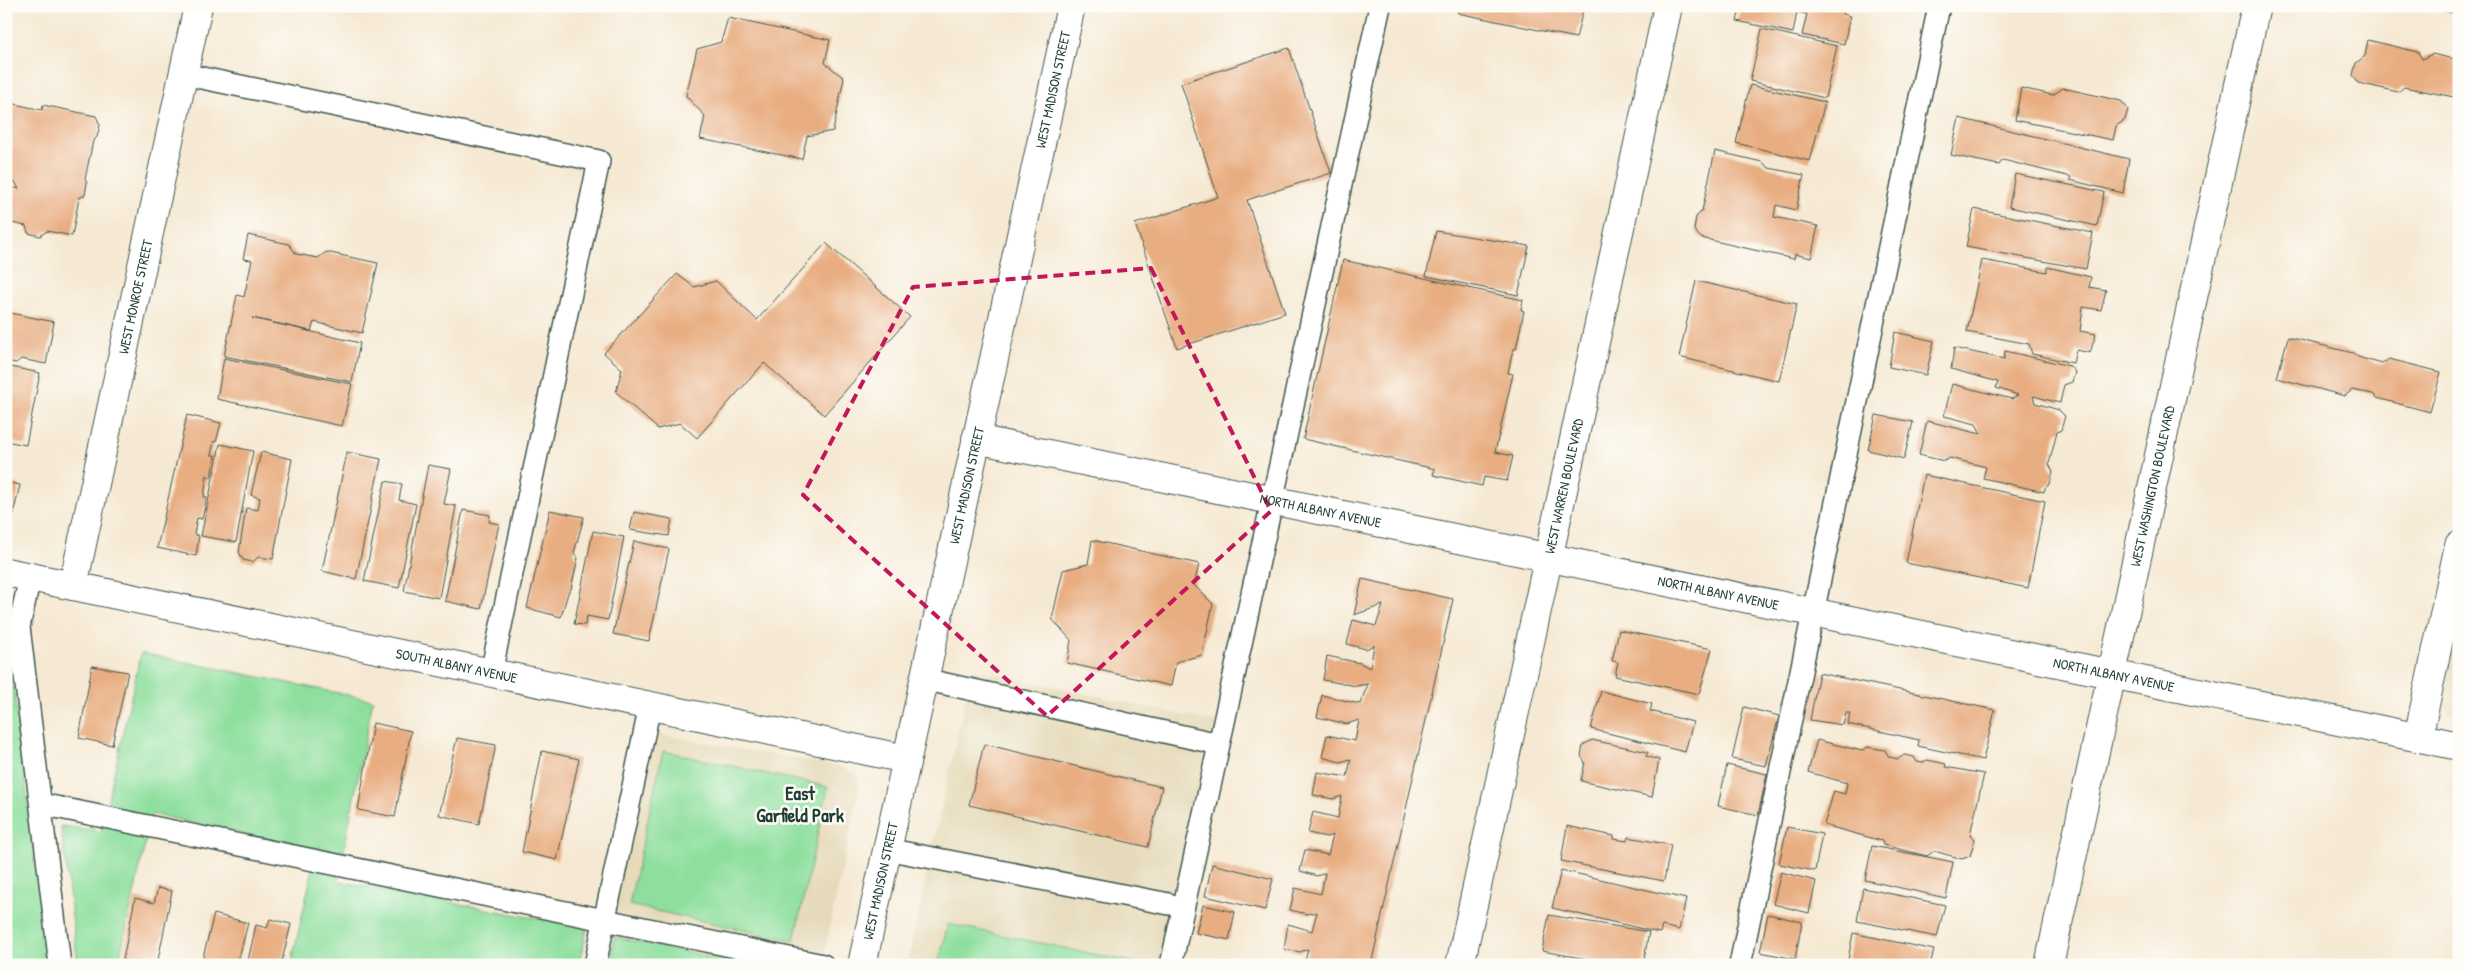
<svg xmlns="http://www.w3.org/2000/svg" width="2465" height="971" viewBox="0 0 2465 971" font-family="'Patrick Hand',sans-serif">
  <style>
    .built { fill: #e6daba }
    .green { fill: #8edf9e; stroke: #568e69 }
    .building { fill: #e8ad81 }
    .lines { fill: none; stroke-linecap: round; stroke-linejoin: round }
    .service-casing { stroke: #3f574c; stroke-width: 24 }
    .minor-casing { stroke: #3f574c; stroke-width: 30 }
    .tertiary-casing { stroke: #3f574c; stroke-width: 30 }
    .secondary-casing { stroke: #3f574c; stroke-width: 30 }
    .service { stroke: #fff; stroke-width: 21 }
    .minor { stroke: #fff; stroke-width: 28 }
    .tertiary { stroke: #fff; stroke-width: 28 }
    .secondary { stroke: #fff; stroke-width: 28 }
    .marked { fill: none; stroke: #c2185b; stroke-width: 4; stroke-dasharray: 10 6; stroke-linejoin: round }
    .labels { text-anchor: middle; stroke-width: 5; stroke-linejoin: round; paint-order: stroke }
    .street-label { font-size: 14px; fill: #1f3d34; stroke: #fdfcf7 }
    .district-label { font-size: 19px; font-weight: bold; fill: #1f3d34; stroke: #fdfcf7 }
  </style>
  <rect width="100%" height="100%" fill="#fdfcf7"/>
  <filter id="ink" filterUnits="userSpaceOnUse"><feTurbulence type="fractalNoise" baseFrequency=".02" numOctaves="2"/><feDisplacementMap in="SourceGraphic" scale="10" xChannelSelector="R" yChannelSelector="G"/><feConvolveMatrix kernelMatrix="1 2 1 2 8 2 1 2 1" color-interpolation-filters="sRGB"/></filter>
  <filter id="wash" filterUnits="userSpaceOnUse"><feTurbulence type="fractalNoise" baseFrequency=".0096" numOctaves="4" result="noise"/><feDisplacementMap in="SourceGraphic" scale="20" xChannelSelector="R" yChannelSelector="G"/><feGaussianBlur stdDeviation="1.12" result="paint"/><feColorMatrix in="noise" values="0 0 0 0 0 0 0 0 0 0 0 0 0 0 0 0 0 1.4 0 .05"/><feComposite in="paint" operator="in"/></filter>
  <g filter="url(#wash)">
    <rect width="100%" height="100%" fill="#f6e9d3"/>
    <!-- built -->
    <path class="built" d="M 2459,620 L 2459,717 L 2449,714 L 2443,706 L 2444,690 Z
      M 972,669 L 1224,724 L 1171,965 L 907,965 Z
      M 645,732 L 842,767 L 856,774 L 859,787 L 822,965 L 595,965 Z"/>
    <!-- green -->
    <path class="green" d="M 6,627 L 48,965 L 6,965 Z
      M 141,653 L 373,700 L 338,881 L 587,928 L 579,965 L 291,965 L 317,850 L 152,814 L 118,965 L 78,965 L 61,826 L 101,831 Z
      M 663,751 L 828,787 L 794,941 L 629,905 Z
      M 948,924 L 1146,965 L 938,965 Z
      M 615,937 L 748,965 L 609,965 Z"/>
    <g id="blocks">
      <!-- building -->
      <path class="building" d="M 1459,6 L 1584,6 L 1576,38 L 1458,13 Z
        M 1741,6 L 1844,6 L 1843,14 L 1850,16 L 1844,44 L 1802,35 L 1807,14 L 1797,12 L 1793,33 L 1737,21 Z
        M 2424,6 L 2459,6 L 2459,14 L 2458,14 Z
        M 728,18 L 830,40 L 825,63 L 844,78 L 833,131 L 807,136 L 802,159 L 700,139 L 705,116 L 686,96 L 697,49 L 721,42 Z
        M 1762,29 L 1837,46 L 1825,98 L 1750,81 Z
        M 2368,40 L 2418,52 L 2422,59 L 2432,54 L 2459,60 L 2459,98 L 2404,87 L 2398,92 L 2358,83 L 2353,75 L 2356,63 L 2365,56 Z
        M 1289,48 L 1331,173 L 1247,200 L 1285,313 L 1177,348 L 1135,224 L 1218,197 L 1181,83 Z
        M 1750,85 L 1825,102 L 1810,161 L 1736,143 Z
        M 2021,88 L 2053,95 L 2063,88 L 2121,101 L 2128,109 L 2125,120 L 2116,126 L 2113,140 L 2015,120 Z
        M 6,102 L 42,110 L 43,105 L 96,116 L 100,125 L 97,137 L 93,141 L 85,179 L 87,183 L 85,195 L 79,198 L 72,236 L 47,231 L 40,236 L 28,233 L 26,226 L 6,222 L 6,186 L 19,189 L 15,182 L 6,180 Z
        M 1959,118 L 2129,159 L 2123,193 L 2070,180 L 2071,177 L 2003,160 L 1999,165 L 1951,155 Z
        M 1715,151 L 1762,162 L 1769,168 L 1804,175 L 1796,210 L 1776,205 L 1774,217 L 1818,226 L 1811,258 L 1795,254 L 1794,259 L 1701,238 L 1694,230 L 1696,217 L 1702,211 Z
        M 2015,174 L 2104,192 L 2097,226 L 2009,207 Z
        M 1974,209 L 2093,233 L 2086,269 L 1966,247 Z
        M 1436,231 L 1529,246 L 1518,295 L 1426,276 Z
        M 248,235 L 289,244 L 296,254 L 318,258 L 326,252 L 378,263 L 362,333 L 314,322 L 311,331 L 252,318 L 360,343 L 352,382 L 224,356 L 237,295 L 244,297 L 252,260 L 243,259 Z
        M 826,243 L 910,317 L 824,415 L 764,363 L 697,438 L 680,423 L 658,429 L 616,392 L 622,369 L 604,353 L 677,274 L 694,287 L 716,281 L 757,320 Z
        M 1343,260 L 1523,300 L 1521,310 L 1524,311 L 1516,349 L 1513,349 L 1508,373 L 1513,374 L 1495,452 L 1513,456 L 1507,481 L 1484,477 L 1482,486 L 1433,475 L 1435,469 L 1303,439 Z
        M 1982,260 L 2047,272 L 2047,267 L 2091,277 L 2089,287 L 2106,290 L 2101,310 L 2083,307 L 2080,331 L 2096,334 L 2090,353 L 2076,350 L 2073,363 L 2032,354 L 2029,344 L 1967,332 Z
        M 1696,281 L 1797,304 L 1779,381 L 1679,357 Z
        M 6,312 L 54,322 L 46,364 L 21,359 L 16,363 L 6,361 Z
        M 1895,332 L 1934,341 L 1926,375 L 1889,367 Z
        M 2288,337 L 2353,353 L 2358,357 L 2382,364 L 2389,359 L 2441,372 L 2430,412 L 2377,398 L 2373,394 L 2352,390 L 2345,396 L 2277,378 Z
        M 1954,348 L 2004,359 L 2005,351 L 2070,366 L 2075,372 L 2072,382 L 2064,385 L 2060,403 L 2033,396 L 2035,403 L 2059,410 L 2065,416 L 2061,430 L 2057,432 L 2049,464 L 2053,472 L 2050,484 L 2045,488 L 2044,492 L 1983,478 L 1986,467 L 1950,458 L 1944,461 L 1919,455 L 1927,421 L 1981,434 L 1976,424 L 1944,416 L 1952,384 L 2012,399 L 2018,395 L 1996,388 L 1998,382 L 1951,369 Z
        M 224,358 L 352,384 L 342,426 L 217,399 Z
        M 6,366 L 40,373 L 26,445 L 6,441 Z
        M 187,415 L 221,423 L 216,442 L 214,441 L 211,455 L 215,455 L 211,478 L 207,475 L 204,497 L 207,497 L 202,519 L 197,518 L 194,534 L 199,536 L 196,556 L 157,548 Z
        M 1876,415 L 1913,422 L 1904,459 L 1868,450 Z
        M 220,444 L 253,451 L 236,542 L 201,536 Z
        M 261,452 L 292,459 L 273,559 L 258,557 L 253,562 L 243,560 L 239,552 L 246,508 L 258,510 L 260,498 L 251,495 Z
        M 347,452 L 381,459 L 356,579 L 322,571 Z
        M 428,465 L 451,469 L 444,504 L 456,506 L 439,598 L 404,591 Z
        M 1924,475 L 2045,501 L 2028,588 L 1906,563 Z
        M 385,481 L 402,484 L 399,500 L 416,504 L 399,588 L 364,581 Z
        M 6,482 L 20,485 L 13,515 L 6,519 Z
        M 463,510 L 490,515 L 489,522 L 499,524 L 481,609 L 445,601 Z
        M 550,510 L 584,517 L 574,553 L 578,558 L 571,589 L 568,593 L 561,617 L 527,608 Z
        M 634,512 L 672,519 L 669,536 L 630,530 Z
        M 593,531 L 624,537 L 608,620 L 587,616 L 585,625 L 574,624 Z
        M 1092,540 L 1199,564 L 1194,585 L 1213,604 L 1202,655 L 1176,662 L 1171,686 L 1067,663 L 1071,640 L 1052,619 L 1063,570 L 1088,564 Z
        M 634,541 L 669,549 L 649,641 L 613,634 Z
        M 1362,579 L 1453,599 L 1371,965 L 1304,965 L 1308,949 L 1300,952 L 1284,949 L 1288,924 L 1312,931 L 1317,912 L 1307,914 L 1290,910 L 1295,888 L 1321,894 L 1325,873 L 1317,876 L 1300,871 L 1305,850 L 1328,855 L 1333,835 L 1327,837 L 1308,833 L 1313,812 L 1338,818 L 1342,796 L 1333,799 L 1313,795 L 1317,772 L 1347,777 L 1351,759 L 1340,762 L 1322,757 L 1327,735 L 1355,741 L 1359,720 L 1347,724 L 1317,717 L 1322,695 L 1360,704 L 1368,684 L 1356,686 L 1323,680 L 1327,656 L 1360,663 L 1370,668 L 1374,645 L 1366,649 L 1347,644 L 1353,620 L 1376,626 L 1383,605 L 1354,615 Z
        M 1619,630 L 1712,649 L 1699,694 L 1615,676 L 1618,662 L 1612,661 Z
        M 92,666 L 128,672 L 112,745 L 79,738 Z
        M 1819,673 L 1995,710 L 1983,760 L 1918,746 L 1919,740 L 1848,724 L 1850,713 L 1846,713 L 1843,725 L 1810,720 Z
        M 1601,691 L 1652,704 L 1650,711 L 1693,722 L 1685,752 L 1591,729 Z
        M 1744,707 L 1779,716 L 1766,766 L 1732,759 Z
        M 373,723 L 411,731 L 395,817 L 358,810 Z
        M 457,738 L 496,745 L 479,824 L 439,815 Z
        M 1592,740 L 1648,752 L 1646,756 L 1659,760 L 1652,797 L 1581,781 L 1585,762 L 1581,756 L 1583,745 Z
        M 1817,740 L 1862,751 L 1867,747 L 1885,750 L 1889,757 L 1898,759 L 1904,755 L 1914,757 L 1917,762 L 1922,763 L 1927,760 L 1946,764 L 1945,767 L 1984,774 L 1970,835 L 1975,839 L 1970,856 L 1962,859 L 1934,851 L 1927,856 L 1883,845 L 1882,841 L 1824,825 L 1834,791 L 1845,794 L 1847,783 L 1808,772 Z
        M 984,744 L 1162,787 L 1148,847 L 969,805 Z
        M 542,751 L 579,759 L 557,860 L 522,852 Z
        M 1727,765 L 1767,774 L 1758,815 L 1718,806 Z
        M 1567,826 L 1614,836 L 1614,839 L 1627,841 L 1628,837 L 1671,845 L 1664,881 L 1561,861 Z
        M 1787,827 L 1822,834 L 1815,871 L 1779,864 Z
        M 1872,846 L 1953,862 L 1946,898 L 1865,880 Z
        M 1212,864 L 1273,879 L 1265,910 L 1205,896 Z
        M 1561,870 L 1686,899 L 1679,930 L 1662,926 L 1660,933 L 1552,908 Z
        M 1781,872 L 1816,881 L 1809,913 L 1773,904 Z
        M 158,888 L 172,891 L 157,965 L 122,965 L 135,898 L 154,903 Z
        M 1863,888 L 1945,905 L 1937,937 L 1857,921 Z
        M 1203,905 L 1235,912 L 1229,940 L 1196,933 Z
        M 214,914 L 248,923 L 237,965 L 201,965 Z
        M 1768,914 L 1802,922 L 1795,959 L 1760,952 Z
        M 1549,915 L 1649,932 L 1643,965 L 1621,965 L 1542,951 Z
        M 270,919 L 291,924 L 281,965 L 247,965 L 256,925 L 267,928 Z
        M 1853,933 L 1934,950 L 1930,965 L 1847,965 Z"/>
    </g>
  </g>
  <g filter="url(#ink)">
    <use href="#blocks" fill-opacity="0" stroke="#3f574c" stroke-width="1"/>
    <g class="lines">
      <defs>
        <path id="service" d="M 183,74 L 599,161 L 491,673
          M 30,577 L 19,627 L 60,965
          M 923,679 L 1219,744
          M 41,804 L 823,965
          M 886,849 L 1169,904
          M 595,965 L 650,706
          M 1171,965 L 1380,6
          M 1740,965 L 1939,6"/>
        <g id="minor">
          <path id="s1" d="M 976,439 L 2459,746"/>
          <path id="s2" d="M 6,572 L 906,759"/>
          <path id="s3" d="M 73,586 L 198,6"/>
          <path d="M 2418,738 L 2459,545"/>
        </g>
        <g id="tertiary">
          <path id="s4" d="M 1460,965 L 1668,6"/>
          <path id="s5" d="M 2049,965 L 2256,6"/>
        </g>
        <g id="secondary">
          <path id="s6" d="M 862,965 L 1071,6"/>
        </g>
      </defs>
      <!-- service casing -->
      <use href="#service" class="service-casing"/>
      <!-- minor casing -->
      <use href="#minor" class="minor-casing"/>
      <!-- tertiary casing -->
      <use href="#tertiary" class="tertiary-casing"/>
      <!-- secondary casing -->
      <use href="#secondary" class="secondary-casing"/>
      <!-- service -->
      <use href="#service" class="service"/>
      <!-- minor -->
      <use href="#minor" class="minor"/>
      <!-- tertiary -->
      <use href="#tertiary" class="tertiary"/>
      <!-- secondary -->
      <use href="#secondary" class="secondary"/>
    </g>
  </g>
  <!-- marked area -->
  <path class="marked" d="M 1151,268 L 1271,511 L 1047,716 L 803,495 L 913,287 Z"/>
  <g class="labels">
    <!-- street labels -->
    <g class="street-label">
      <text dy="5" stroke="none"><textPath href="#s6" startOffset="896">WEST MADISON STREET</textPath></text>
      <text dy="5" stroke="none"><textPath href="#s3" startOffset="296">WEST MONROE STREET</textPath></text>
      <text dy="5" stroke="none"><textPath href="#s6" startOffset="491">WEST MADISON STREET</textPath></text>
      <text dy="5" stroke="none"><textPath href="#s4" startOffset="490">WEST WARREN BOULEVARD</textPath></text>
      <text dy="5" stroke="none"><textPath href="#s5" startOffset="490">WEST WASHINGTON BOULEVARD</textPath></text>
      <text dy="5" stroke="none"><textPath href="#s1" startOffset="352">NORTH ALBANY AVENUE</textPath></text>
      <text dy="5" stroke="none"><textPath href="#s1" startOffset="758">NORTH ALBANY AVENUE</textPath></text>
      <text dy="5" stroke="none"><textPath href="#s2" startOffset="460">SOUTH ALBANY AVENUE</textPath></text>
      <text dy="5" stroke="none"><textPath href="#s1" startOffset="1162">NORTH ALBANY AVENUE</textPath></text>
      <text dy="5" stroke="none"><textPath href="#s6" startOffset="86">WEST MADISON STREET</textPath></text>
    </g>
    <!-- district labels -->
    <g class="district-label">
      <text x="800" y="800">East<tspan x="800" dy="22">Garfield Park</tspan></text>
    </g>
  </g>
  <!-- margin -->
  <rect width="2465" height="971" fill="none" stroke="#fdfcf7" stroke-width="25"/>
</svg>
